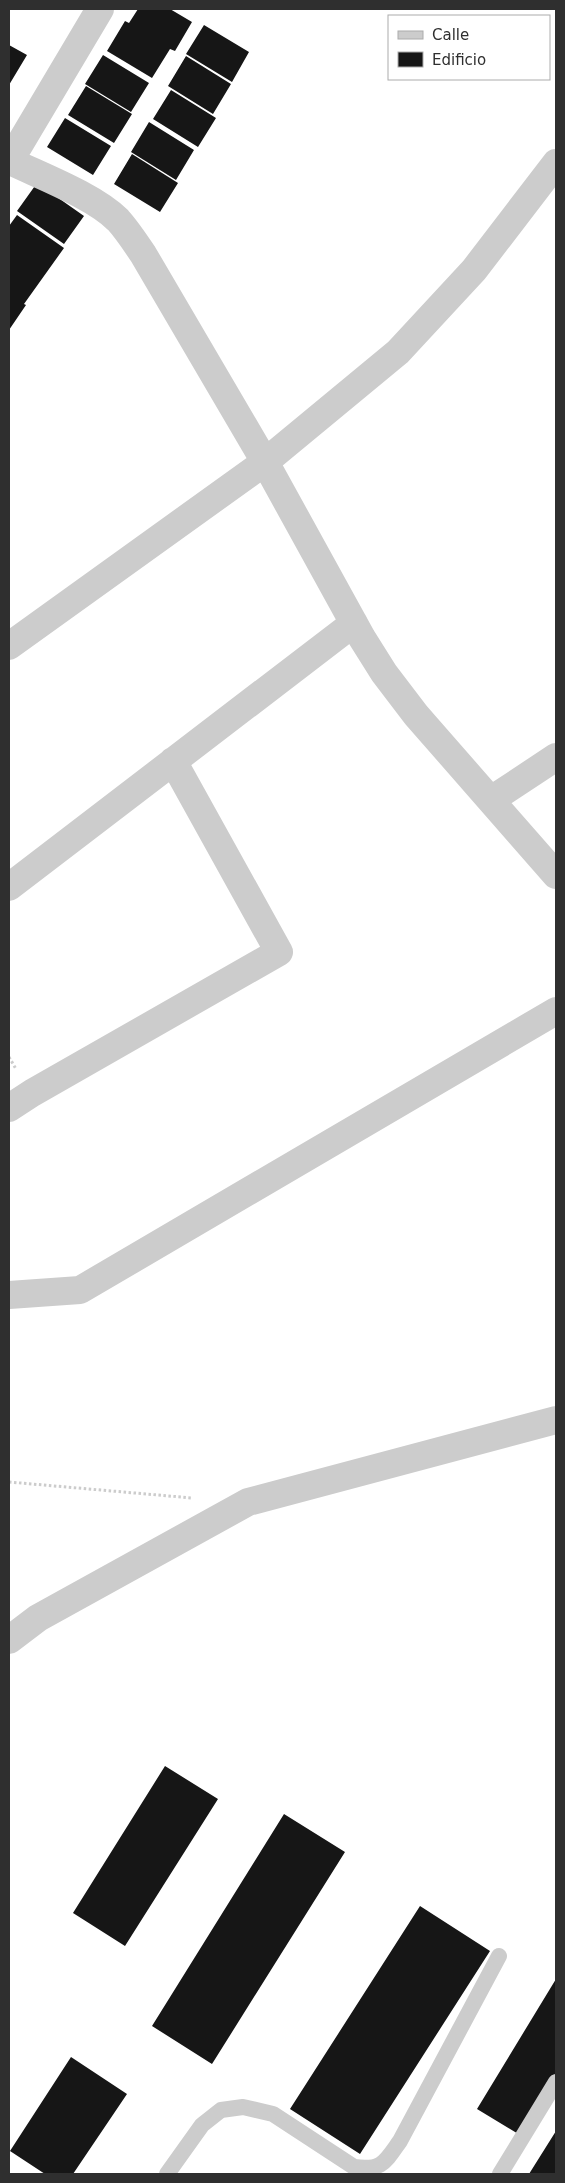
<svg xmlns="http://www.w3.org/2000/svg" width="565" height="2183" viewBox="0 0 565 2183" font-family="'DejaVu Sans',sans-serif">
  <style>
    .building { fill: #161616 }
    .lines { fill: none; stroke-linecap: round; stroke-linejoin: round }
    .path { stroke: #ccc; stroke-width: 3; stroke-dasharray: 2.5 2.5; stroke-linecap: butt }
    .service { stroke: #ccc; stroke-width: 16 }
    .minor { stroke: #ccc; stroke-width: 28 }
  </style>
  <rect width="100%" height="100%" fill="#fff"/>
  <!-- building -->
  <path class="building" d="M 138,9 L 170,9 L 192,22 L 175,51 L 170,49 L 152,78 L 107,51 L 125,21 L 129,23 Z
    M 204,25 L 249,52 L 232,82 L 186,54 Z
    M 9,45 L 27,55 L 9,85 Z
    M 103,55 L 149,83 L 131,112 L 85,84 Z
    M 186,56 L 231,84 L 213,114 L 168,86 Z
    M 86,86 L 132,114 L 114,143 L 68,115 Z
    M 171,90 L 216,118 L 198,147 L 153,119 Z
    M 65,118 L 111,146 L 93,175 L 47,147 Z
    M 149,122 L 194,150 L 176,180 L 131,152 Z
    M 132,154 L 178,183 L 160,212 L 114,184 Z
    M 37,183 L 84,216 L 64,244 L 17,211 Z
    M 17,215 L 64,248 L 24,304 L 26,305 L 9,330 L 9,226 Z
    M 165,1766 L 218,1799 L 125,1946 L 73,1913 Z
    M 284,1814 L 345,1852 L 212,2064 L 152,2026 Z
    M 420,1906 L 490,1951 L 360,2154 L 290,2109 Z
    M 556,1979 L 556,2076 L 520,2135 L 477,2109 Z
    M 71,2057 L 127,2094 L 73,2174 L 45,2174 L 10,2151 Z
    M 556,2131 L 556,2174 L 529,2174 Z"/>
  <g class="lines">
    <!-- path -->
    <path class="path" d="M 9,1057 L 16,1069
      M 9,1482 L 192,1498"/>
    <!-- service -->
    <path class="service" d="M 167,2174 L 202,2125 L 221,2110 L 243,2107 L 273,2114 L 354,2167 C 382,2171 385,2162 400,2141 L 499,1956
      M 500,2174 L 556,2082"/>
    <!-- minor -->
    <path class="minor" d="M 10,161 C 41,176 94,196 118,220 C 127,230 135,242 143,254 L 265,462 L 362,638 L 384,673 L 416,715 L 556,875
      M 9,162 L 100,9
      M 9,646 L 265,462 L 398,352 L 474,270 L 556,163
      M 491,800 L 556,757
      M 9,887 L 354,623
      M 9,1108 L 32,1093 L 279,952 L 173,761
      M 9,1295 L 80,1290 L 556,1011
      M 9,1640 L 38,1618 L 248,1502 L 556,1420"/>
  </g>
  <!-- border -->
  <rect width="565" height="2183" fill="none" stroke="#2f2f2f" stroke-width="20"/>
  <!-- legend -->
  <rect x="388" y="15" width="162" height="65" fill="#ffffff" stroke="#acacac"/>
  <rect x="398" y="31" width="25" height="8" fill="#cccccc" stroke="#acacac"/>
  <text x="432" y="40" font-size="15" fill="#2f2f2f">Calle</text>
  <rect x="398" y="52" width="25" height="15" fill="#161616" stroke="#acacac"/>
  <text x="432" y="65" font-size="15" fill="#2f2f2f">Edificio</text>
</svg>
